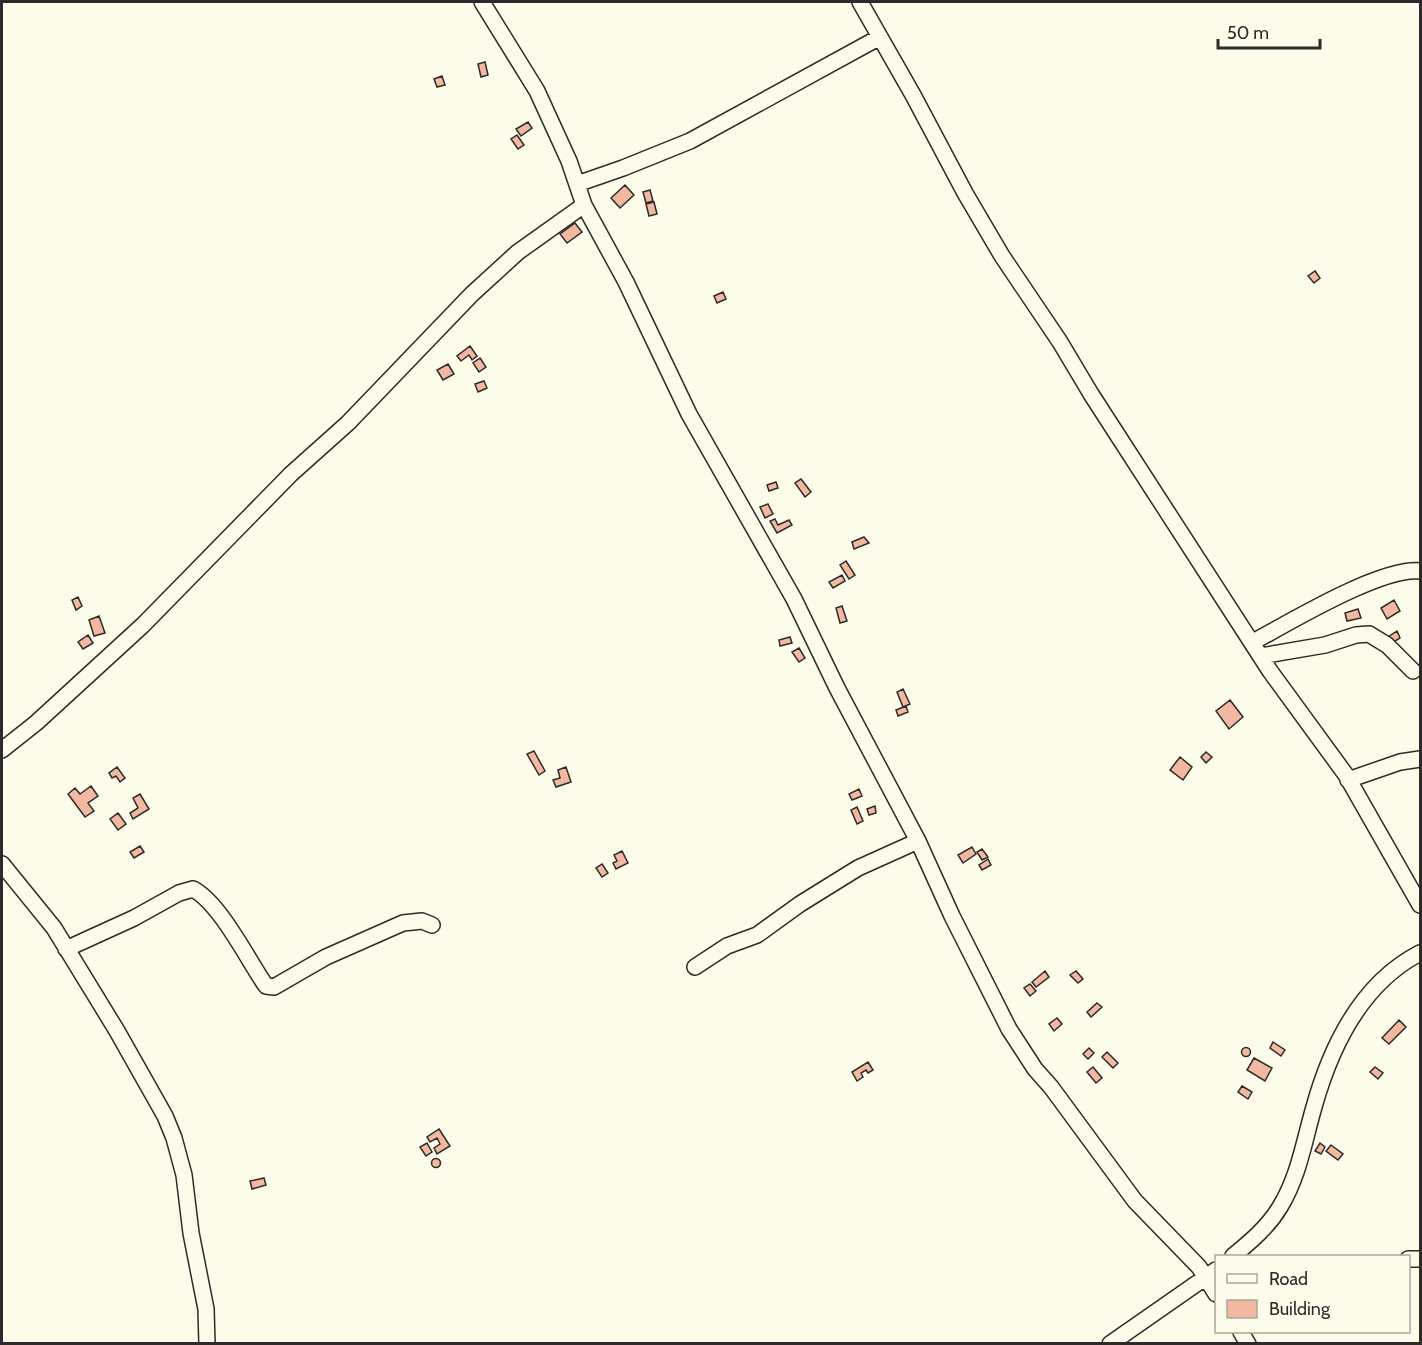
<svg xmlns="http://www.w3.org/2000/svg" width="1422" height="1345" viewBox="0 0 1422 1345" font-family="Cabin,sans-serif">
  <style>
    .building { fill: #f2b8a0; stroke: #2b2b2b; stroke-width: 1.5 }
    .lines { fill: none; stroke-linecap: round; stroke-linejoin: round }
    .minor-casing { stroke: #2b2b2b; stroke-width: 18 }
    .minor { stroke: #fdfbea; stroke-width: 15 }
  </style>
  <rect width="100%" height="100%" fill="#fdfbea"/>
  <!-- building -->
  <path class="building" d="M 485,62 L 488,75 L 481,77 L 478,64 Z
    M 442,76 L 445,85 L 437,87 L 434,79 Z
    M 528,122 L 532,128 L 521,136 L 516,129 Z
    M 517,135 L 524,145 L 518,149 L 511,139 Z
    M 625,185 L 634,195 L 620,208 L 611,198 Z
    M 650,190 L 653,201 L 646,203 L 643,192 Z
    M 654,202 L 657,214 L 649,216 L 646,204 Z
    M 575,223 L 582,232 L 567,243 L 560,234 Z
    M 1315,271 L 1320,278 L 1314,283 L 1308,276 Z
    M 723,292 L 726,299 L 717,303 L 714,296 Z
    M 470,346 L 477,356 L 472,360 L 469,355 L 461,361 L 457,356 Z
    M 480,358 L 486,367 L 479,372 L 473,363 Z
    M 448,364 L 454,374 L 443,380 L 437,370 Z
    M 484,381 L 487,388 L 478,392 L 475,384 Z
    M 801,479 L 811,492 L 805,497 L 795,483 Z
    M 776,482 L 778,488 L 769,491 L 767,485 Z
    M 768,504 L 773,514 L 765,518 L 760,507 Z
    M 775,519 L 778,525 L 789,520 L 792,525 L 777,533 L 770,521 Z
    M 864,537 L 869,543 L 854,549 L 852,542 Z
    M 846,561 L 855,575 L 849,579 L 840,565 Z
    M 842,575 L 845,581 L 833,588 L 829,582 Z
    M 78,597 L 82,606 L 76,610 L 72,600 Z
    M 1394,600 L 1400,611 L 1387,619 L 1381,608 Z
    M 842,606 L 847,621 L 840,623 L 836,608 Z
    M 1358,609 L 1361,618 L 1347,621 L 1345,613 Z
    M 99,616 L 105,633 L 94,636 L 89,620 Z
    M 1397,631 L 1400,638 L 1392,643 L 1388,637 Z
    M 88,635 L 93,643 L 83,649 L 78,642 Z
    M 790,637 L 792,643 L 780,646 L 779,640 Z
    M 799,648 L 805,658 L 799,662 L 792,652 Z
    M 903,689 L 910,704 L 903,707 L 897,692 Z
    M 1230,700 L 1243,717 L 1229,729 L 1216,711 Z
    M 906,706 L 908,712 L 898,716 L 896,710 Z
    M 534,751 L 545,771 L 539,775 L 527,754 Z
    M 1206,752 L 1212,757 L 1206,763 L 1201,757 Z
    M 1180,757 L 1192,767 L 1183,780 L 1170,770 Z
    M 117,767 L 125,778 L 120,782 L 116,776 L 112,778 L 109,773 Z
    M 566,767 L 571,782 L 556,787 L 553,780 L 560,778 L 558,770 Z
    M 91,786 L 98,796 L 88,803 L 94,811 L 85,817 L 68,794 L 75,788 L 80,794 Z
    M 859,789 L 862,796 L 852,800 L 849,794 Z
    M 140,794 L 149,809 L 133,819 L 130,813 L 138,808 L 133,798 Z
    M 875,806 L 876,813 L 869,815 L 867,809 Z
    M 857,807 L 863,821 L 857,824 L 851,810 Z
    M 118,813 L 126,824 L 118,830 L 110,819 Z
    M 140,846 L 144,852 L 134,858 L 130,852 Z
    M 972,847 L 976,854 L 963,863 L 958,855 Z
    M 982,849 L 988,857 L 982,860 L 977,852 Z
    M 622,851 L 628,863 L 616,869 L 613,863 L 617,861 L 614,855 Z
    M 988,859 L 991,865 L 982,870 L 979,865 Z
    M 602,864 L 608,873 L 602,877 L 596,868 Z
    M 1045,971 L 1049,977 L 1036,987 L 1032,982 Z
    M 1076,971 L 1083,979 L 1078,983 L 1070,975 Z
    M 1030,984 L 1036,991 L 1030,996 L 1024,988 Z
    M 1097,1003 L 1102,1007 L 1091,1017 L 1087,1012 Z
    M 1057,1018 L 1062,1024 L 1054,1031 L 1049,1024 Z
    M 1399,1020 L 1406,1027 L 1389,1044 L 1382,1038 Z
    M 1273,1042 L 1285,1050 L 1281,1056 L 1270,1048 Z
    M1241.5 1052a4.5 4.5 0 1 1 9 0a4.5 4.5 0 1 1-9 0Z
    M 1089,1048 L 1094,1053 L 1088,1059 L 1083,1054 Z
    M 1107,1052 L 1118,1063 L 1113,1068 L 1102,1057 Z
    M 1254,1058 L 1272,1068 L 1265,1081 L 1247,1070 Z
    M 868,1062 L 873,1070 L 868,1073 L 866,1070 L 861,1073 L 863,1077 L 857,1081 L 852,1072 Z
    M 1093,1067 L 1102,1078 L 1096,1083 L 1087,1072 Z
    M 1375,1067 L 1383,1073 L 1378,1079 L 1370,1072 Z
    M 1242,1086 L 1252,1092 L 1248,1099 L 1238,1092 Z
    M 439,1129 L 450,1146 L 437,1154 L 434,1148 L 440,1144 L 437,1138 L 430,1142 L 427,1137 Z
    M 427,1143 L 432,1152 L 426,1156 L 420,1147 Z
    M 1320,1143 L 1325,1147 L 1321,1154 L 1315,1151 Z
    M 1331,1145 L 1343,1154 L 1338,1160 L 1326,1151 Z
    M431.5 1163a4.5 4.5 0 1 1 9 0a4.5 4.5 0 1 1-9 0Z
    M 264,1178 L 266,1185 L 252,1189 L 250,1181 Z"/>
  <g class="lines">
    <defs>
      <path id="minor" d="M 482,2 L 537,91 L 569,161 L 584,205 L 626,282 L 689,414 L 794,599 L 837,688 L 918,841 L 952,916 L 1009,1029 L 1035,1069 L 1051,1087 L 1135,1201 L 1199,1267 L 1216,1294
        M 860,2 L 913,95 L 965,193 L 1002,256 L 1060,342 L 1091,394 L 1270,671 L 1346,775 L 1420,905
        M 577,184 L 623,168 L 690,141 L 880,37
        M 1253,642 C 1290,622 1381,567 1420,571
        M 1261,656 L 1325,645 L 1356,635 L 1369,634 L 1387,645 L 1413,671
        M 2,750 L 36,723 L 143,625 L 291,474 L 348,423 L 472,294 L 518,252 L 584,205
        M 1348,780 L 1400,762 L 1420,759
        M 2,864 L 54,928 L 117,1031 L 165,1116 L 174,1138 L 184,1175 L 191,1233 L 206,1309 L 207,1344
        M 66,949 L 134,918 L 179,893 L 193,889 C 220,903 248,960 266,986 L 274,987 L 326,957 L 403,923 L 422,921 L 432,925
        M 695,967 L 727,946 L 757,935 L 800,904 L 858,868 L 918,841
        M 1233,1256 C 1250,1242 1268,1227 1280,1207 C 1299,1176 1304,1141 1314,1107 C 1331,1046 1362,983 1420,953
        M 1408,1259 L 1420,1259
        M 1241,1332 L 1248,1344
        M 1110,1344 L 1216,1270"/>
    </defs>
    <!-- minor casing -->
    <use href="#minor" class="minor-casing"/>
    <!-- minor -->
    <use href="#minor" class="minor"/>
  </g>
  <!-- border -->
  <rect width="1422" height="1345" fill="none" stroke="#2b2b2b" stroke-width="6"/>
  <!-- legend -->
  <rect x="1215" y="1255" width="195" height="78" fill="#fdfbea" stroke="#a9a89e" stroke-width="1.5"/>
  <rect x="1227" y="1274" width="30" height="9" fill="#fdfbea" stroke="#a9a89e" stroke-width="1.5"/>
  <text x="1269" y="1285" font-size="18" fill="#2b2b2b">Road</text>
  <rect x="1227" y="1300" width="30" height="18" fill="#f2b8a0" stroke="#a9a89e" stroke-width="1.5"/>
  <text x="1269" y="1315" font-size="18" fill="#2b2b2b">Building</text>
  <!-- scale -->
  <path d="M1218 39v9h102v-9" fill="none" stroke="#2b2b2b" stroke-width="3"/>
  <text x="1227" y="39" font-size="18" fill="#2b2b2b" stroke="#fdfbea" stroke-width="4.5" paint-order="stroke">50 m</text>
</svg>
